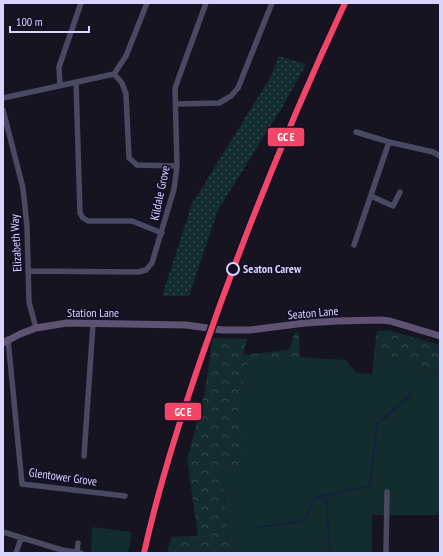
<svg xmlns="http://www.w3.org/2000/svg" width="443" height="556" viewBox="0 0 443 556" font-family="'PT Sans Narrow',sans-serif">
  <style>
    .grass { fill: #132c2d }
    .forest { fill: url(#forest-crowns) }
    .garden { fill: url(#garden-dots) }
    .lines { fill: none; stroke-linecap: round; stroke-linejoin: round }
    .stream { stroke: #0d2144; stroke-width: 1.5 }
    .minor { stroke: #4a4962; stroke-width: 5.5 }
    .major { stroke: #5e5373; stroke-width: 7 }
    .rail-1-casing { stroke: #130f26; stroke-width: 9 }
    .rail-1 { stroke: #f34667; stroke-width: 6 }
    .stop-dot { fill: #130f26; stroke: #d9d4ff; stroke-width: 2 }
    .labels { text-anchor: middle; stroke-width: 3.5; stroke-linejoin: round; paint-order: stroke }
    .street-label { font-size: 12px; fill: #d9d4ff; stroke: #130f26 }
    .stop-label { font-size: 12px; font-weight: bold; fill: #d9d4ff; stroke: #130f26; text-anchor: start }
    .line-badge { stroke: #130f26; stroke-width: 1.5 }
    .badge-label { font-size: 11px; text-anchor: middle; font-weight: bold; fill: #fff }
  </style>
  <defs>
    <pattern id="forest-crowns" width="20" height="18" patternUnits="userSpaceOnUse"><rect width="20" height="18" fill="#132c2d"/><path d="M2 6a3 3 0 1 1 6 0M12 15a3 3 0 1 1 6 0" fill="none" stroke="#354a4c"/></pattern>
    <pattern id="garden-dots" width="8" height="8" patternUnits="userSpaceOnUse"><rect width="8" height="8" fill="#132c2d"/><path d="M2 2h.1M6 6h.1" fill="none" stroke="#354a4c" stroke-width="1.8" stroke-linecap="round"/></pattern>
  </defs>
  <rect width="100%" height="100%" fill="#161421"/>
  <!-- grass -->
  <path class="grass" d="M 374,353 L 440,372 L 440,515 L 372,515 L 372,553 L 239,553 L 238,550 L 229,552 L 222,469 L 241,469 L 241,398 L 245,365 L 300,357 L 346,360 L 356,373 L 372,374 Z
    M 92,527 L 132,532 L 128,553 L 91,553 Z"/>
  <!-- forest -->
  <path class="forest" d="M 388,330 L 440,345 L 440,372 L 374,353 L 377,331 Z
    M 295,332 L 299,333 L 300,357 L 245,365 L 241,398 L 242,469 L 222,470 L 229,552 L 238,550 L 239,553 L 167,553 L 171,537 L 198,536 L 187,460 L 204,396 L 213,338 L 247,339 L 243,355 L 289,350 Z"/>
  <!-- garden -->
  <path class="garden" d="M 279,56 L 306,64 L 284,104 L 218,210 L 189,296 L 162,296 L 192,204 L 270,78 Z"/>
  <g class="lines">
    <!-- stream -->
    <path class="stream" d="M 326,495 L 370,486 L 377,424 L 403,402 L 411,393
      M 253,528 L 305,521 L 313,499 L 326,495 L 330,553"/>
    <!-- minor -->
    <path class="minor" d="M 114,74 L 122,83 L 126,94 L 129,158 L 137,165 L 177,166
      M 76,82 L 80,213 L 83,218 L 88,221 L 132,221 L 162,233
      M 60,85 L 59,67 L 81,3
      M 3,98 L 114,74 L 126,56 L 147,3
      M 176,104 L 219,103 L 231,96 L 238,88 L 272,3
      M 3,110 L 23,188 L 27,226 L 29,302 L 36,328
      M 356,132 L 389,142 L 433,152 L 440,156
      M 371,196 L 393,206 L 400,192
      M 354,245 L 389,142
      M 28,271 L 138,272 L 146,270 L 152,263 L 174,189 L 177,166 L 175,88 L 206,3
      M 8,339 L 22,484 L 125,496
      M 84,456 L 93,324
      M 3,532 L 62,550 L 81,553
      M 77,552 L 78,543
      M 16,553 L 21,538
      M 386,553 L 387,492"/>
    <!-- major -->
    <path class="major" d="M 3,343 L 20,334 L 36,328 L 67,323 L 186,325 L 222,330 L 250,330 L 305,323 L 337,321 L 381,320 L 390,321 L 440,336"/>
    <defs>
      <path id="rail-1" d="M 144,553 C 159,485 180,419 203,353 C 244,234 292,117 345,3"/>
    </defs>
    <!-- rail-1 casing -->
    <use href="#rail-1" class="rail-1-casing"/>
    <!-- rail-1 -->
    <use href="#rail-1" class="rail-1"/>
  </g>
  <!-- markers -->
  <circle class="stop-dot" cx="233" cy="269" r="6"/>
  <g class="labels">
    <!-- street labels -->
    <g class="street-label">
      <text transform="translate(160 193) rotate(-78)" y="4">Kildale Grove</text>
      <text transform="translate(16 243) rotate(-93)" y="4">Elizabeth Way</text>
      <text x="93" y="317">Station Lane</text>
      <text transform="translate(313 313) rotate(-5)" y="4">Seaton Lane</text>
      <text transform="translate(63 477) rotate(8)" y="4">Glentower Grove</text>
    </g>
    <!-- stop labels -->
    <g class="stop-label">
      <text x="243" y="273">Seaton Carew</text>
    </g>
  </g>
  <g class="line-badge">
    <rect x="267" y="127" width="38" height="20" rx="4" fill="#f34667"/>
    <rect x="164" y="402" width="38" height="19" rx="4" fill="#f34667"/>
  </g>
  <g class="badge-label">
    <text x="286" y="141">GC E</text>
    <text x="183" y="416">GC E</text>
  </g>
  <!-- border -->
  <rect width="443" height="556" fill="none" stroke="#d9d4ff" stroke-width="8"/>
  <!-- scale -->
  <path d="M10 26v6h79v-6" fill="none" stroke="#d9d4ff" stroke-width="2"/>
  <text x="16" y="26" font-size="12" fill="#d9d4ff" stroke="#130f26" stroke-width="3" paint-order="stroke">100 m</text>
</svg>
